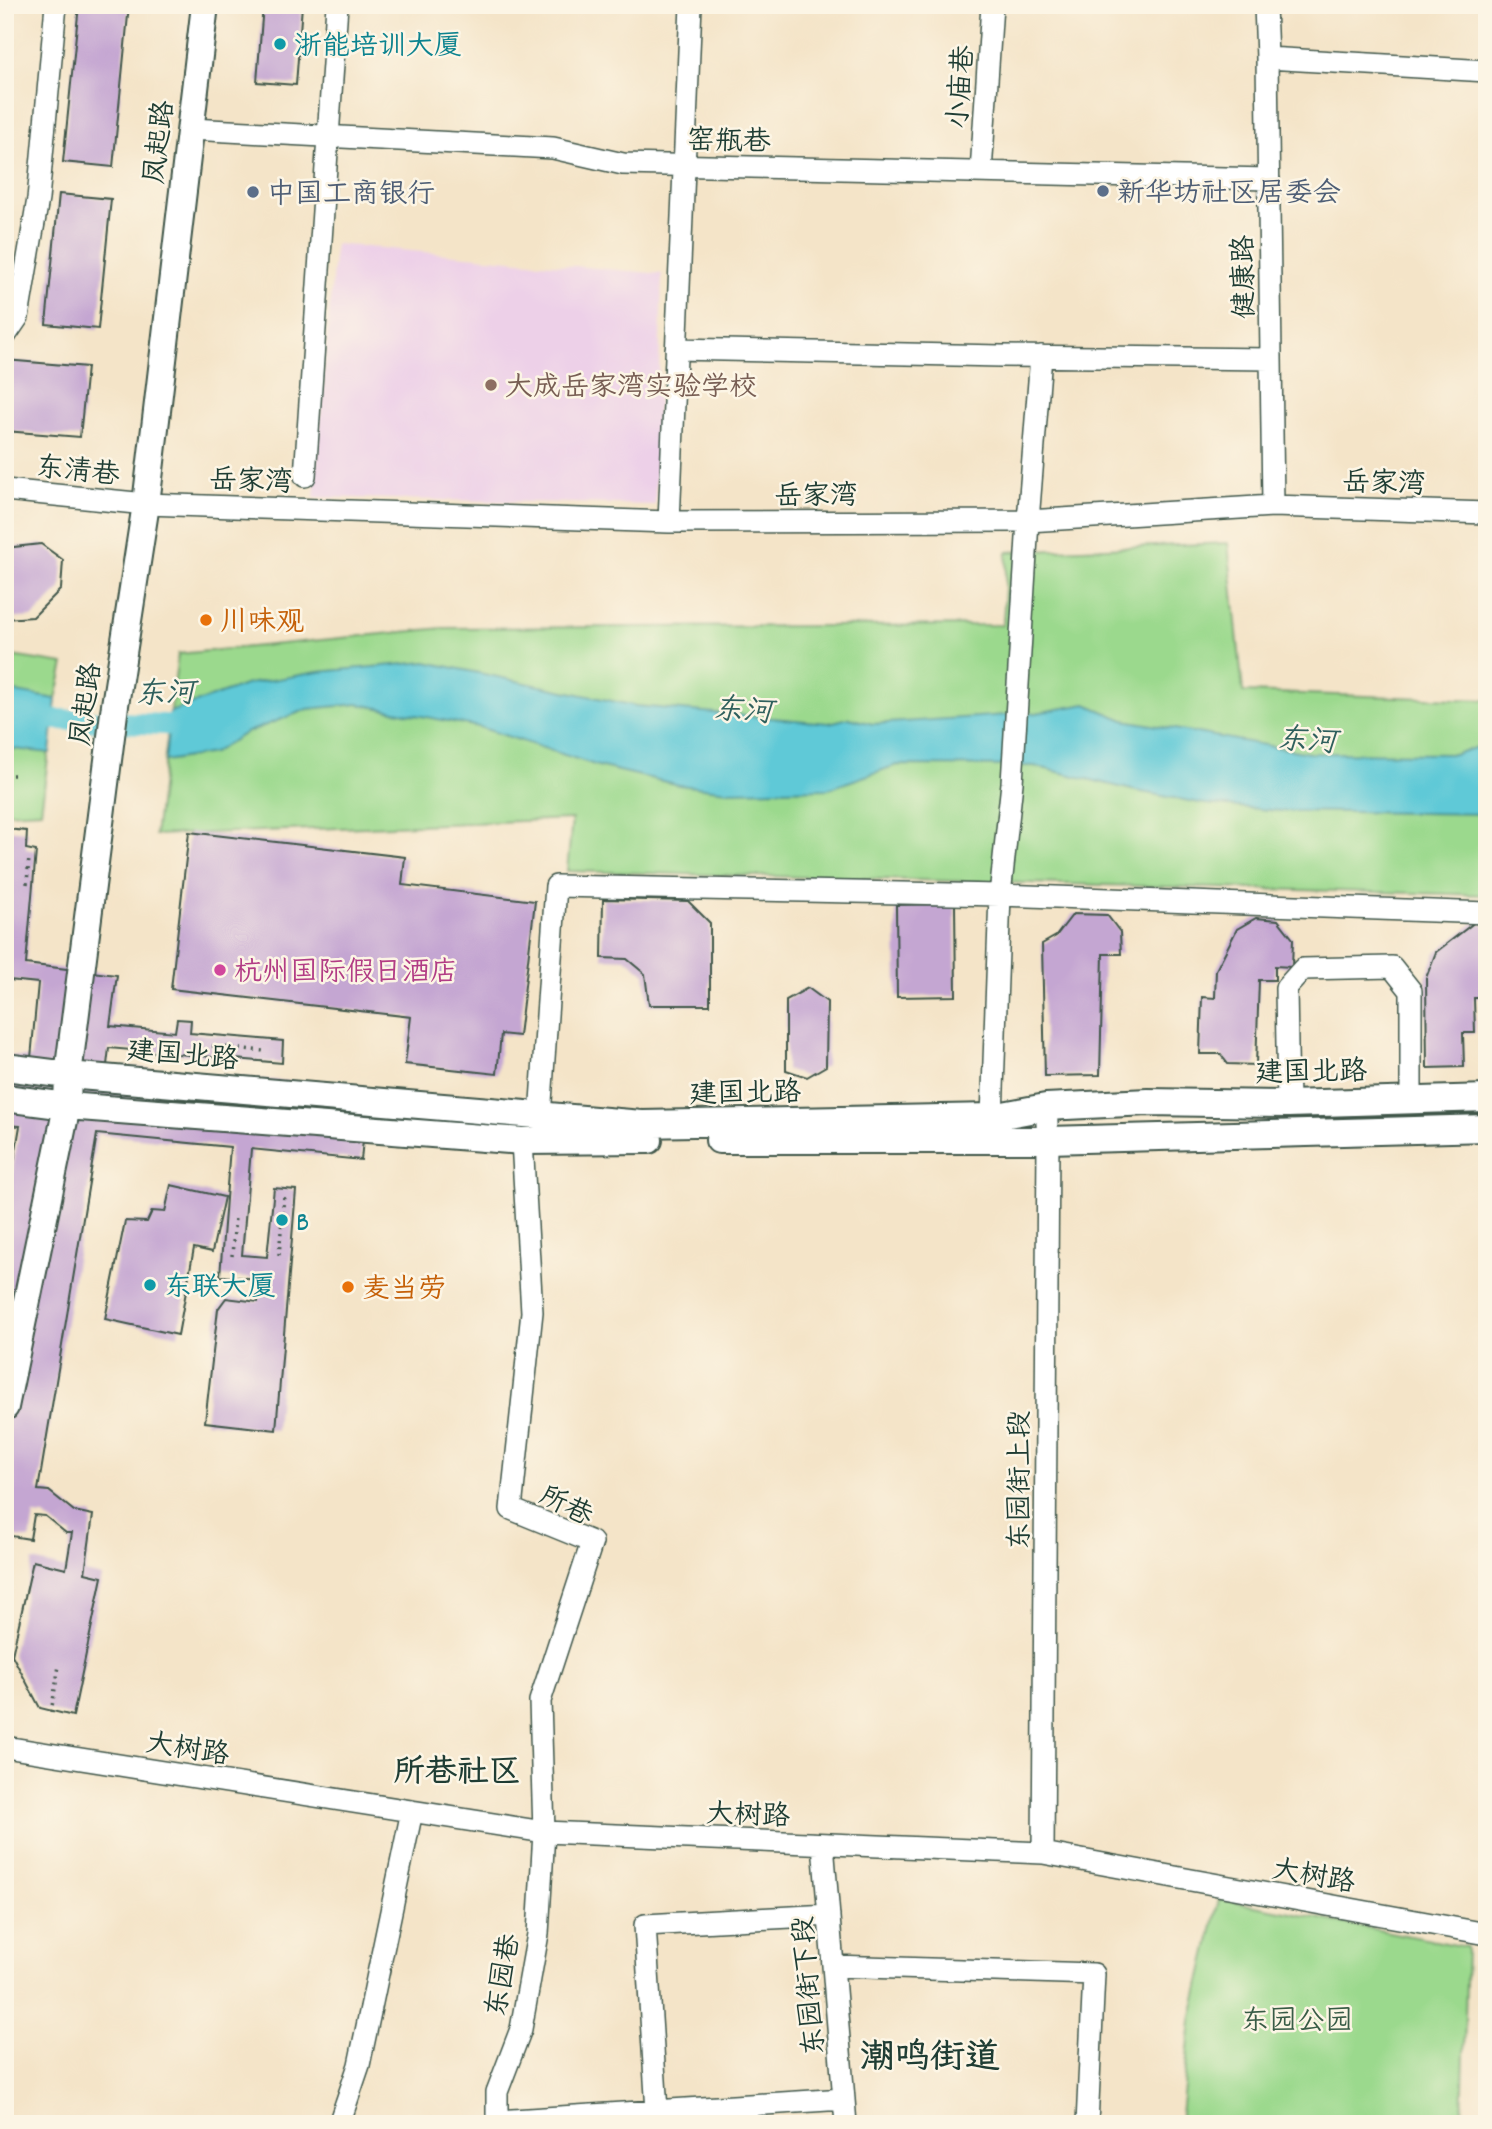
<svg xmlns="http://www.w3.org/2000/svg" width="1492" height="2129" viewBox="0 0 1492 2129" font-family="Dekko,'LXGW WenKai TC',sans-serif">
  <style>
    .built { fill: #edd0e8 }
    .green { fill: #9bd98d; stroke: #5d8b60; stroke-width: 2 }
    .water { fill: #5ec9d7; stroke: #3e8386; stroke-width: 2 }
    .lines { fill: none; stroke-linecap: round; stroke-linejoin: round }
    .canal { stroke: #5ec9d7; stroke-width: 21 }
    .building { fill: #c4a6d2 }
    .minor-casing { stroke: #3f564a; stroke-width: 24 }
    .major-casing { stroke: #3f564a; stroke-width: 30 }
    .path { stroke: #3f564a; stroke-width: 3.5; stroke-dasharray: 2 5; stroke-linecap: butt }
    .minor { stroke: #fff; stroke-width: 21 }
    .major { stroke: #fff; stroke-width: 26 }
    .culture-dot { fill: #0f9aa8; stroke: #fcf5e5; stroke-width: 2.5 }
    .service-dot { fill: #5c6f8a; stroke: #fcf5e5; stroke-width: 2.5 }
    .education-dot { fill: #8d6e63; stroke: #fcf5e5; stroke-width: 2.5 }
    .food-dot { fill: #e8710a; stroke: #fcf5e5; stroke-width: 2.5 }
    .hotel-dot { fill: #d1479c; stroke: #fcf5e5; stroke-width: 2.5 }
    .labels { text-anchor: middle; stroke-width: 5; stroke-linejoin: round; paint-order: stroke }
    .culture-label { font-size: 28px; fill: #0d838f; stroke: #fcf5e5; text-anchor: start }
    .street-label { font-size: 28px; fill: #1f3d34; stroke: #fcf5e5 }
    .service-label { font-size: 28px; fill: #4e5e75; stroke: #fcf5e5; text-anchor: start }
    .education-label { font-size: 28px; fill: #785e54; stroke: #fcf5e5; text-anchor: start }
    .food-label { font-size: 28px; fill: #c56008; stroke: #fcf5e5; text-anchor: start }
    .hotel-label { font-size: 28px; fill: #b23c85; stroke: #fcf5e5; text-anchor: start }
    .park-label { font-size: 28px; fill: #385c46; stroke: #fcf5e5 }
    .water-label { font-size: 30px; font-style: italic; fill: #2f605d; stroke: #fcf5e5 }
    .quarter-label { font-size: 32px; font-weight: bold; fill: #1f3d34; stroke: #fcf5e5 }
    .district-label { font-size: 35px; font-weight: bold; fill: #1f3d34; stroke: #fcf5e5 }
  </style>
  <rect width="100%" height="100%" fill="#fcf5e5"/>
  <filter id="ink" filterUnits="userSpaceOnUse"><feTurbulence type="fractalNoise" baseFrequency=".0143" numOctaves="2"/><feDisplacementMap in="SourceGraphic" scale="14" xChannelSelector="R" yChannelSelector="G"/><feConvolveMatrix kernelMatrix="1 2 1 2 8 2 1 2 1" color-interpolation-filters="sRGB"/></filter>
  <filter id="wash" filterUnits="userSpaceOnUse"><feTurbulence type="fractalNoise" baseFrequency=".00686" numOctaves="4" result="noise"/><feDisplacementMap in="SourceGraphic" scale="28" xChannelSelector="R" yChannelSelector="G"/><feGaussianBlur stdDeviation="1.57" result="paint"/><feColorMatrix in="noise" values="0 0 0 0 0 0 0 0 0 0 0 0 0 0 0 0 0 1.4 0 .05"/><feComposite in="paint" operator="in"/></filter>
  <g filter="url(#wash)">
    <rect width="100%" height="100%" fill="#f4e4c8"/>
    <!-- built -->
    <path class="built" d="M 335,244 L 662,274 L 655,505 L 314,497 Z"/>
    <!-- green -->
    <path class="green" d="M 1228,543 L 1243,692 L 1487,700 L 1487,895 L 567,871 L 572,819 L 155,835 L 178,654 L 443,628 L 1003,625 L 1007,552 Z
      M 5,655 L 64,664 L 56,699 L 41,811 L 5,813 Z
      M 1219,1899 L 1467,1947 L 1462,2124 L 1180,2124 L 1191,2021 Z"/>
    <!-- water -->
    <path class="water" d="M 426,662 L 636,706 L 829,723 L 849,718 L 873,724 L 1036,713 L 1086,704 L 1124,720 L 1309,753 L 1455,754 L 1487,744 L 1487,814 L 1281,811 L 1205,804 L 1136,791 L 1034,766 L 897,765 L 828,789 L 728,791 L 679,785 L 598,766 L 479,727 L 358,704 L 308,709 L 245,733 L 213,753 L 165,761 L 170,712 L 248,684 L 318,672 Z
      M 5,690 L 56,699 L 50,753 L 5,748 Z"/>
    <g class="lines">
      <!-- canal -->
      <path class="canal" d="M 5,717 L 195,726"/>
    </g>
    <g id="blocks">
      <!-- building -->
      <path class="building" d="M 79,5 L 129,5 L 113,167 L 63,162 Z
        M 263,5 L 302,5 L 296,85 L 257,82 Z
        M 59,194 L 111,199 L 98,329 L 46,324 Z
        M 5,360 L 87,367 L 80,437 L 5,431 Z
        M 41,544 L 63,560 L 61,589 L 33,617 L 5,619 L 5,548 Z
        M 5,829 L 27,831 L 26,849 L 36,851 L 26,964 L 117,975 L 110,1026 L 175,1032 L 177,1019 L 191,1020 L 190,1033 L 283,1041 L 282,1063 L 109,1048 L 107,1065 L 368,1089 L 361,1160 L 251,1149 L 242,1255 L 267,1257 L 274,1188 L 296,1190 L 276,1430 L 205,1422 L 218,1309 L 226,1298 L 258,1302 L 260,1279 L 220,1276 L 230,1147 L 97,1134 L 38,1490 L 49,1491 L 74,1511 L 93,1515 L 85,1573 L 102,1577 L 73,1716 L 40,1708 L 12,1655 L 33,1561 L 66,1569 L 72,1533 L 66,1533 L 45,1516 L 34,1515 L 30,1539 L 5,1535 L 5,1214 L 20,1126 L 5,1125 L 5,1055 L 31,1058 L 38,983 L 9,980 L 5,981 Z
        M 189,832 L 405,857 L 402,885 L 535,901 L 519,1036 L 501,1034 L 497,1074 L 405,1064 L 411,1017 L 171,989 Z
        M 603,899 L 688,901 L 710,923 L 710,1005 L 649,1005 L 645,974 L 627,959 L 602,958 Z
        M 955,904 L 956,996 L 897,997 L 896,905 Z
        M 1073,914 L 1107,915 L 1120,932 L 1121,954 L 1103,954 L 1100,1075 L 1045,1076 L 1042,944 L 1056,936 Z
        M 1256,918 L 1278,920 L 1293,939 L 1292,967 L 1275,966 L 1275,980 L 1259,980 L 1256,1065 L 1228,1064 L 1220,1054 L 1200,1054 L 1202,997 L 1215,998 L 1216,970 L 1237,929 Z
        M 1475,922 L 1487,927 L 1487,975 L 1484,975 L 1484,998 L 1474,998 L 1475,1033 L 1463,1033 L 1464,1067 L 1427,1068 L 1426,978 L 1436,952 Z
        M 808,988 L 827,1002 L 826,1066 L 807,1077 L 786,1070 L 786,1000 Z
        M 171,1185 L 224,1197 L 212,1252 L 194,1248 L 178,1335 L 105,1319 L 125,1221 L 147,1222 L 152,1211 L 165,1212 Z"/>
    </g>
  </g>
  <g filter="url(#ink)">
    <use href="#blocks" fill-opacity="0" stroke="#3f564a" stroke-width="2"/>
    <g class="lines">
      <defs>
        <path id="minor" d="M 1265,5 L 1267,58 L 1273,506
          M 1267,58 L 1487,71
          M 190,129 L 553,148 L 623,164 L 1269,179
          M 981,172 L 992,5
          M 5,336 L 18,317 L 38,199 L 56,5
          M 676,349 L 1001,356 L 1271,359
          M 305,476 L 337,5
          M 5,490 L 146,504 L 669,522 L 1028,521 L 1273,506 L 1487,513
          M 669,522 L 691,5
          M 1288,1104 L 1286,988 L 1303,969 L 1392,967 L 1411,991 L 1411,1099
          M 540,1116 L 556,886 L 1000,895 L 1487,913
          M 992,1117 L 1000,895 L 1012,783 L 1028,521 L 1041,356
          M 5,1747 L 544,1832 L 1043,1853 L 1487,1934
          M 823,1844 L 846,2124
          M 1043,1853 L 1048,1140 L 1046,1107
          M 833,1966 L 1094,1974 L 1087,2124
          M 657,2111 L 645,1925 L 829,1915
          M 497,2121 L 844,2099
          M 339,2124 L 359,2065 L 412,1811
          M 497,2124 L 497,2092 L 521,2029 L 538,1934 L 544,1832 L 540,1701 L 592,1542 L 511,1509 L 532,1312 L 522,1141"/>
        <path id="major" d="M 5,1067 L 68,1075 L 642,1124 L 992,1117 L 1046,1107 L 1148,1102 L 1288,1104 L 1487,1098
          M 5,1098 L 67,1106 L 522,1141 L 649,1140
          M 719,1140 L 1048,1140 L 1487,1128
          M 5,1407 L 67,1106 L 68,1075 L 115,705 L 146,504 L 205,5"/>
      </defs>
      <!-- minor casing -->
      <use href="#minor" class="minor-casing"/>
      <!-- major casing -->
      <use href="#major" class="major-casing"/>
      <!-- path -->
      <path class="path" d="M 5,775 L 19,775
        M 27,884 L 29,857
        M 212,1046 L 264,1051
        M 279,1255 L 284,1196
        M 232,1256 L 235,1217
        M 51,1712 L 59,1666"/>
      <!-- minor -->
      <use href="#minor" class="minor"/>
      <!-- major -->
      <use href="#major" class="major"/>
    </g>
  </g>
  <!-- markers -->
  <g class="culture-dot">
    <circle cx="280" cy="44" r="7"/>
    <circle cx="282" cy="1220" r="7"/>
    <circle cx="150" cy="1285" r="7"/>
  </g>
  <g class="service-dot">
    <circle cx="1103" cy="191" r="7"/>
    <circle cx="253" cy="192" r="7"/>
  </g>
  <circle class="education-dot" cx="491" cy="385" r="7"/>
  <g class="food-dot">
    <circle cx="206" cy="620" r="7"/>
    <circle cx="348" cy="1287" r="7"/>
  </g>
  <circle class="hotel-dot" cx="220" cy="970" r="7"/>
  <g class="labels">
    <!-- culture labels -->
    <g class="culture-label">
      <text x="294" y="54">浙能培训大厦</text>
      <text x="296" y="1230">B</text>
      <text x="164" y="1295">东联大厦</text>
    </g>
    <!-- street labels -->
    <g class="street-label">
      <text transform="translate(959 87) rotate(-86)" y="10">小庙巷</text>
      <text transform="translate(729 139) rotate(1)" y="10">窑瓶巷</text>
      <text transform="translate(157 142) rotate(-83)" y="10">凤起路</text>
      <text transform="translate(1242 277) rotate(-91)" y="10">健康路</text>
      <text transform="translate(78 469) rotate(6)" y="10">东清巷</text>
      <text transform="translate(251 479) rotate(2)" y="10">岳家湾</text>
      <text transform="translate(1384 481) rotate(2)" y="10">岳家湾</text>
      <text x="816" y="504">岳家湾</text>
      <text transform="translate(84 704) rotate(-82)" y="10">凤起路</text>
      <text transform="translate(183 1053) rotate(5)" y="10">建国北路</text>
      <text transform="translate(1311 1070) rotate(-1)" y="10">建国北路</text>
      <text transform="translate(745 1091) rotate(-1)" y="10">建国北路</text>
      <text transform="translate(1018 1480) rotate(-90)" y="10">东园街上段</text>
      <text transform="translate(567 1504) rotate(26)" y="10">所巷</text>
      <text transform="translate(188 1747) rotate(9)" y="10">大树路</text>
      <text transform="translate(748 1813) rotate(2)" y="10">大树路</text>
      <text transform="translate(1314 1874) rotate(10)" y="10">大树路</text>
      <text transform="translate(501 1975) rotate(-80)" y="10">东园巷</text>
      <text transform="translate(807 1986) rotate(-95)" y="10">东园街下段</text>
    </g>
    <!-- service labels -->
    <g class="service-label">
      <text x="1117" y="201">新华坊社区居委会</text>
      <text x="267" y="202">中国工商银行</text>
    </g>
    <!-- education labels -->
    <g class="education-label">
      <text x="505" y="395">大成岳家湾实验学校</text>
    </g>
    <!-- food labels -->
    <g class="food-label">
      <text x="220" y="630">川味观</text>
      <text x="362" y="1297">麦当劳</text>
    </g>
    <!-- hotel labels -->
    <g class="hotel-label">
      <text x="234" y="980">杭州国际假日酒店</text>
    </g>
    <!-- park labels -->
    <g class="park-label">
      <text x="1297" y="2029">东园公园</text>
    </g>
    <!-- water labels -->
    <g class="water-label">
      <text transform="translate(165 692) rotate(-1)" y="10">东河</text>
      <text transform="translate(743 709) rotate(4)" y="10">东河</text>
      <text transform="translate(1307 739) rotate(4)" y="10">东河</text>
    </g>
    <!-- quarter labels -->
    <g class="quarter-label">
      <text x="457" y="1781">所巷社区</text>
    </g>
    <!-- district labels -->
    <g class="district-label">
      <text x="930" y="2067">潮鸣街道</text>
    </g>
  </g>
  <!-- margin -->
  <rect width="1492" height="2129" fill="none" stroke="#fcf5e5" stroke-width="28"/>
</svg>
